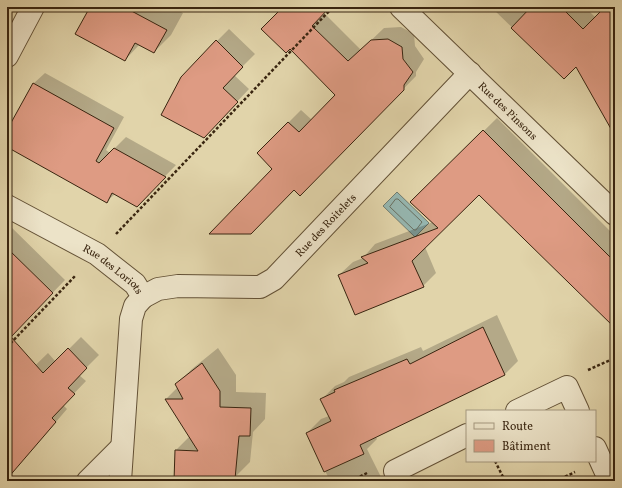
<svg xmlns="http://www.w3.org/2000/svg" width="622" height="488" viewBox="0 0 622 488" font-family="Vollkorn,serif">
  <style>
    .water { fill: #96b7b1; stroke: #717d71 }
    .shadow { fill: #0003 }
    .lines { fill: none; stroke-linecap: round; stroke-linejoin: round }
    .shore { stroke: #686e60; stroke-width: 1 }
    .building { fill: #de9b83; stroke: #392510 }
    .street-casing { stroke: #635136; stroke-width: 24 }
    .path { stroke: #392510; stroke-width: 2.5; stroke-dasharray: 3 2; stroke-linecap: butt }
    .street { stroke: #ece3c8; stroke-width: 22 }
    .labels { text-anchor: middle; stroke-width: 3; stroke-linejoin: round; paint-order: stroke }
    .street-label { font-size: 11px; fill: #392510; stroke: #ece3c8 }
  </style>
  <rect width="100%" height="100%" fill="#e1d4aa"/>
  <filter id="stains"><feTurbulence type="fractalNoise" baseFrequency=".005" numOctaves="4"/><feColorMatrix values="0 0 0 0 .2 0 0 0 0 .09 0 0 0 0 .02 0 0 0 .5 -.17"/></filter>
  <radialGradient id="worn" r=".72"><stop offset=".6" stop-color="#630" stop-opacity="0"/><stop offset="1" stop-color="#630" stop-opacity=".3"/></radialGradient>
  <!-- water -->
  <path class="water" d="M 397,192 L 429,223 L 415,237 L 383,206 Z"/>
  <!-- shadow -->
  <path class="shadow" d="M 90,7 L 171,7 L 183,13 L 171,35 L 154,52 L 140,44 L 125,60 Z
    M 279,7 L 329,7 L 324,13 L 361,50 L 384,28 L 401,27 L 414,34 L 415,46 L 424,59 L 416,72 L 416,76 L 300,195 L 258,153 L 301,110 L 312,120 L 336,95 Z
    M 491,7 L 585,7 L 596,18 L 607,7 L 615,7 L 615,123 L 577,65 L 564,78 Z
    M 229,29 L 255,54 L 234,75 L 249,89 L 216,124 L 217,41 Z
    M 45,73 L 124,117 L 106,150 L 110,153 L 126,137 L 176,165 L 137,205 L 115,194 L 106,202 L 7,146 L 7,132 L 33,84 Z
    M 497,118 L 615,236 L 615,324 L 479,193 L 425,247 L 436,273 L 423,286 L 339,275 L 353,262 L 363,258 L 375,244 L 433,222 L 412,202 Z
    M 7,223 L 65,280 L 7,340 Z
    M 497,315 L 518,361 L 505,374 L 376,437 L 377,439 L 367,449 L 383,481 L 330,481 L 307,433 L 321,419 L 329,416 L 322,399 L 335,386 L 344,382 L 349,377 L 421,347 L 423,351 Z
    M 81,337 L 99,355 L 79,375 L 86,381 L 63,405 L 67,409 L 26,457 L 7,476 L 8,392 L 48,353 L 56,362 Z
    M 218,348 L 236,375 L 236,392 L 266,393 L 265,419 L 253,432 L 250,462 L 234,478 L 221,477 L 217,481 L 175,481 L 176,450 L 190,436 L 166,399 L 178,387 L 176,385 L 192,369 Z"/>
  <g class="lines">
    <!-- shore -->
    <path class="shore" d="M 396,199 L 398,199 L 422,222 L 416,230 L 414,230 L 390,207 Z"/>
  </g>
  <!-- building -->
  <path class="building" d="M 90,7 L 124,7 L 167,30 L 154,53 L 135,43 L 125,61 L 75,34 Z
    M 283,7 L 330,7 L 312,26 L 348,61 L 371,40 L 388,39 L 402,47 L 403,59 L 413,72 L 404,85 L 404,90 L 300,196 L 294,190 L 251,234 L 209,234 L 272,169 L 257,153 L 288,122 L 299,132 L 335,95 L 290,49 L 286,53 L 261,29 Z
    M 531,7 L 561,7 L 583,29 L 605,7 L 615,7 L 615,136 L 576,67 L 564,79 L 511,28 Z
    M 216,40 L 243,67 L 223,88 L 238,102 L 204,138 L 161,115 L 181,77 Z
    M 33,83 L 114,128 L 96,161 L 99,163 L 114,148 L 166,177 L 137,207 L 112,193 L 107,203 L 7,147 L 7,130 Z
    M 483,130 L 615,262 L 615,328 L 479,195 L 412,261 L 424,287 L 355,315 L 338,275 L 368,263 L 361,257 L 438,228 L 410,202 Z
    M 7,248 L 53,293 L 11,337 L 43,373 L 68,348 L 87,368 L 68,388 L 75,394 L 52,418 L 56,422 L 7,479 Z
    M 483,327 L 505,375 L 360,445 L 364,454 L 324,472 L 306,433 L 331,421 L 320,399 L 335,392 L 334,390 L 407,359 L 410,364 Z
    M 202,363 L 220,391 L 220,407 L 251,408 L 250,436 L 239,436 L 235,479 L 215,477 L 214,481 L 174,481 L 175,450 L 198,451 L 165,399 L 183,399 L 175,384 Z"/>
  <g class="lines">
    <defs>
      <g id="street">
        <path id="s1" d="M 401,7 L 615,214"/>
        <path d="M 7,56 L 33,7"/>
        <path id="s2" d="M 7,206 L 97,254 L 135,284 L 143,297 L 135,306 L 131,319 L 120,481"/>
        <path id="s3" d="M 143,297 L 158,289 L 178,286 L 260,287 L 274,279 L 470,73"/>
        <path d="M 517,411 L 567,387 L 578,411"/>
        <path d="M 595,448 L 610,481"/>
        <path d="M 88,481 L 121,448"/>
        <path d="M 400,481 L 395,471 L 467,435"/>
      </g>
    </defs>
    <!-- street casing -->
    <use href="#street" class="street-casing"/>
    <!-- path -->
    <path class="path" d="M 116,234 L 333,7
      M 7,347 L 76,275
      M 588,370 L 615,358
      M 495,461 L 505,481
      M 351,481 L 367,473
      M 556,481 L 575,472"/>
    <!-- street -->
    <use href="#street" class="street"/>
  </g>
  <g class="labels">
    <!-- street labels -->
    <g class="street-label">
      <text dy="4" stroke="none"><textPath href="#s1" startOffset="149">Rue des Pinsons</textPath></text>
      <text dy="4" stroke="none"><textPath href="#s3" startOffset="210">Rue des Roitelets</textPath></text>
      <text dy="4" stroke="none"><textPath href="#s2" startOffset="124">Rue des Loriots</textPath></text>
    </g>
  </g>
  <!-- margin -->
  <rect width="622" height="488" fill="none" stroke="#e1d4aa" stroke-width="24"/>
  <rect x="8" y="8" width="606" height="472" fill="none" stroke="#392510" stroke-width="2"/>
  <rect x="12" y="12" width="598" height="464" fill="none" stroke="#392510"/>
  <!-- legend -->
  <rect x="466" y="410" width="130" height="52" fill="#ece3c8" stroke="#a4977e"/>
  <rect x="474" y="423" width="20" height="6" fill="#ece3c8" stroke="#a4977e"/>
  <text x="502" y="430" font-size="12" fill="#392510">Route</text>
  <rect x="474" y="440" width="20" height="12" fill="#de9b83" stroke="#a4977e"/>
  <text x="502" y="450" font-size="12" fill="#392510">Bâtiment</text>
  <rect width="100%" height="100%" filter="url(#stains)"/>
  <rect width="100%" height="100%" fill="url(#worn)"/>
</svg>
